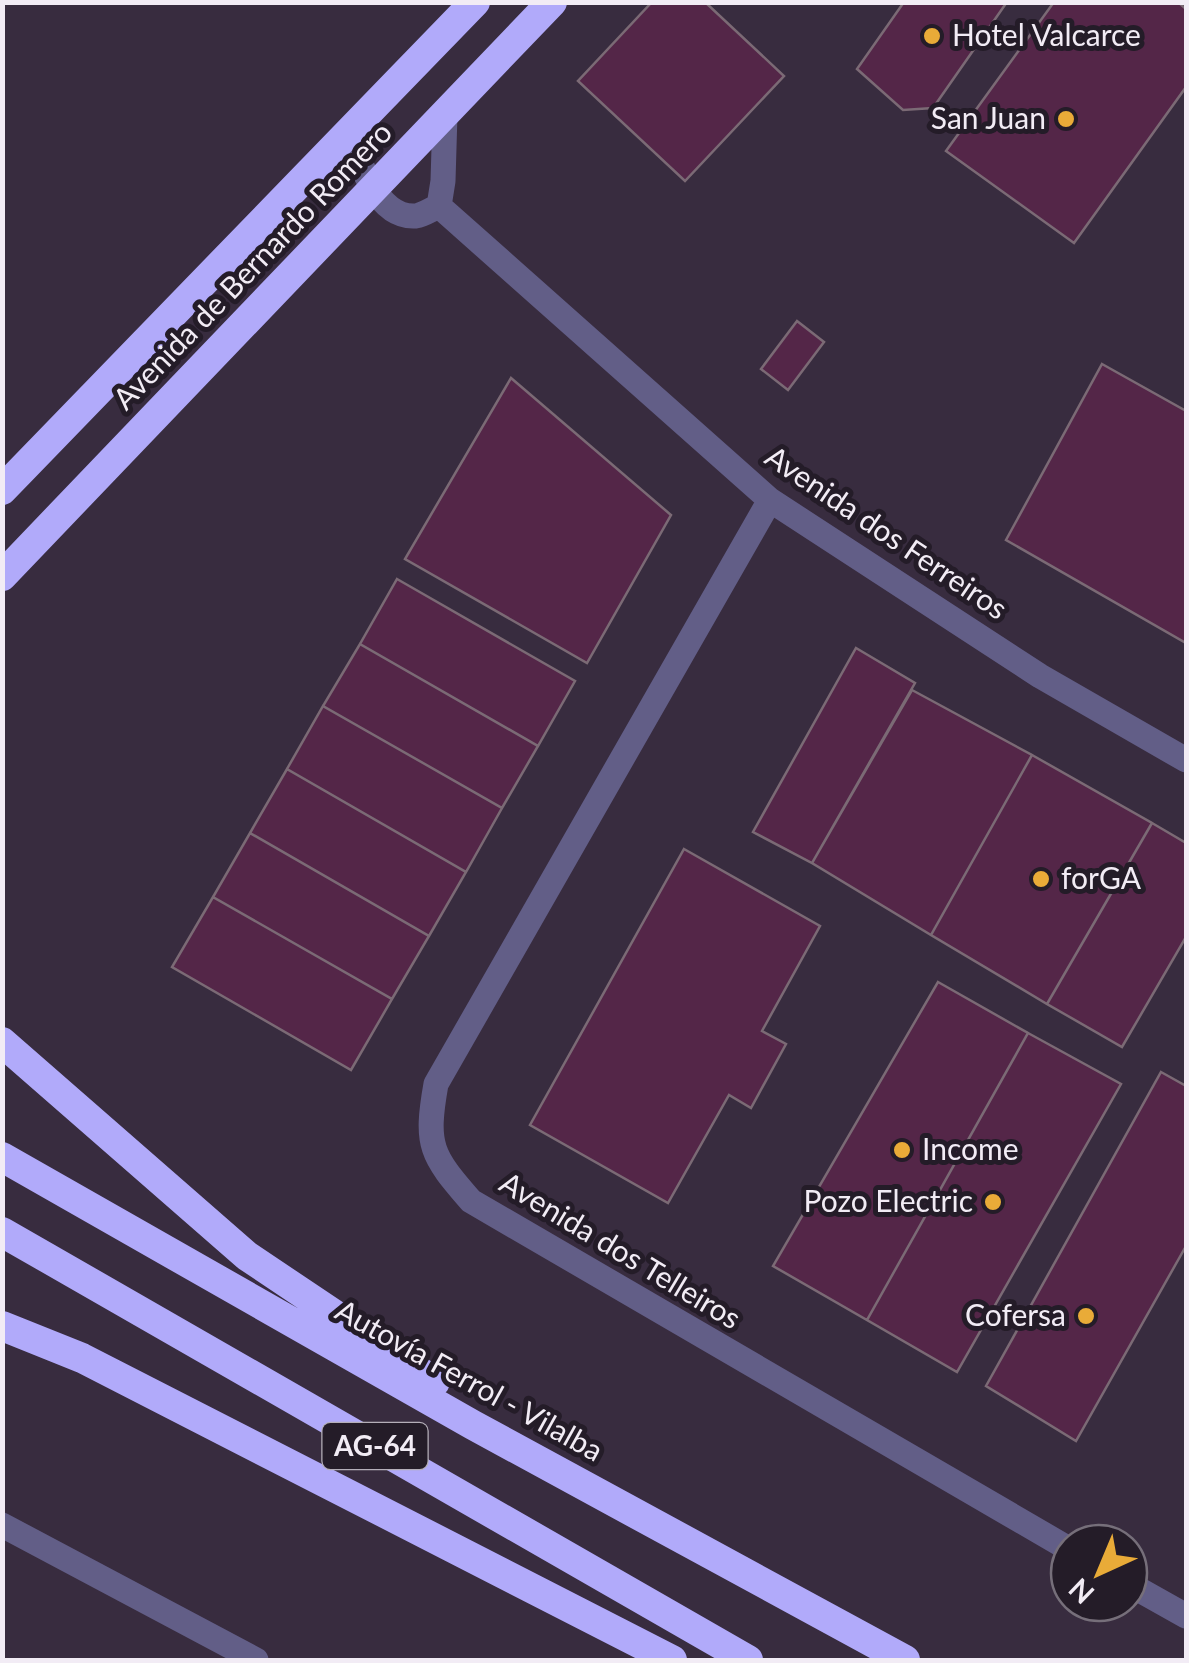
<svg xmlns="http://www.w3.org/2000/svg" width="1189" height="1663" viewBox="0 0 1189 1663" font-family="Lato,sans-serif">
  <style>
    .built { fill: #382c3f; fill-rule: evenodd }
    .building { fill: #542648; stroke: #7b6a75; stroke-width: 2.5 }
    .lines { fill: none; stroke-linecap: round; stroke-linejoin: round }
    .minor { stroke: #625e87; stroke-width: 25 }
    .highway { stroke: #b1aafa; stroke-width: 30 }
    .poi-dot { fill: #e9ab38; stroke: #241c28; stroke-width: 4 }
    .labels { text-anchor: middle; stroke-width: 10; stroke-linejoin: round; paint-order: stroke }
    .shield { fill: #241c28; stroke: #b4aeb8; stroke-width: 2.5 }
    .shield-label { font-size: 28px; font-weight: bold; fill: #f2ecf5 }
    .poi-label { font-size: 30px; fill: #f2ecf5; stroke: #241c28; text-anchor: start }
    .street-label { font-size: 30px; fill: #f2ecf5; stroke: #241c28 }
  </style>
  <rect width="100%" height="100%" fill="#2d2532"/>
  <!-- built -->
  <path class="built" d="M 3,3 L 1186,3 L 1186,1660 L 3,1660 ZM 1069,1543 L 1129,1543 L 1129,1603 L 1069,1603 Z"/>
  <!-- building -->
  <path class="building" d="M 652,2 L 705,2 L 784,76 L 685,181 L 578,81 Z
    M 904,2 L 1007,2 L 933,108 L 903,110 L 857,69 Z
    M 1054,2 L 1178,2 L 1186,9 L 1186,87 L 1074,243 L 946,151 Z
    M 797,321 L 824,342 L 788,390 L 761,369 Z
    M 1102,364 L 1186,411 L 1186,643 L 1006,540 Z
    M 511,378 L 671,515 L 587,663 L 405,559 Z
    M 397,579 L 575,681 L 538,746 L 360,644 Z
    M 360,644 L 538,746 L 502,808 L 323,706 Z
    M 856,648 L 915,683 L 812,863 L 753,832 Z
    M 912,690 L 1032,755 L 931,935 L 812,863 Z
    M 323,706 L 502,808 L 466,872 L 287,769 Z
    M 1032,755 L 1152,823 L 1047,1004 L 931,935 Z
    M 287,769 L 466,872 L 429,936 L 250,833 Z
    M 1152,823 L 1186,843 L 1186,937 L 1122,1047 L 1047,1004 Z
    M 250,833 L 429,936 L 392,999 L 213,897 Z
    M 684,849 L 820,926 L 762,1031 L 786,1044 L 751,1108 L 729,1095 L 668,1203 L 530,1125 Z
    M 213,897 L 392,999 L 351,1070 L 172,967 Z
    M 938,982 L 1028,1033 L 867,1320 L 773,1266 Z
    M 1028,1033 L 1121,1084 L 957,1372 L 867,1320 Z
    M 1161,1072 L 1186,1086 L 1186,1246 L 1076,1441 L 986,1386 Z"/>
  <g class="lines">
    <!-- minor -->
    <path class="minor" d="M 351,133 C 358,161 378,219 416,216 C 423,215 432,209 439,206 L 443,181 L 445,114
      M 439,206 L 770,500 L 1040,676 L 1186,760
      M 770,500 L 436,1084 C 425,1146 431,1155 471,1201 L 1069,1549
      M 2,1525 L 256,1660
      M 1129,1584 L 1186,1616"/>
    <!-- highway -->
    <path class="highway" d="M 2,490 L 475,2
      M 2,576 L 552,2
      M 2,1042 L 247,1256 L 435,1382
      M 2,1157 L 473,1425 L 905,1660
      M 2,1232 L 748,1660
      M 2,1326 L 82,1358 L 672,1660"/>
  </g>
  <!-- markers -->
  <g class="poi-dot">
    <circle cx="932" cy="36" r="10"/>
    <circle cx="1066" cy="119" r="10"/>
    <circle cx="1041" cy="879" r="10"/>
    <circle cx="902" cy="1150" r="10"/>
    <circle cx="993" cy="1202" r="10"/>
    <circle cx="1086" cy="1316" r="10"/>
  </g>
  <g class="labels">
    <!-- shield labels -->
    <rect class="shield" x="322.5" y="1423" width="105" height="46" rx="8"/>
    <g class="shield-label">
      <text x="375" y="1456">AG-64</text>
    </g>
    <!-- poi labels -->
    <g class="poi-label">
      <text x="952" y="46">Hotel Valcarce</text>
      <text x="1046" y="129" text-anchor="end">San Juan</text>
      <text x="1061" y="889">forGA</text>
      <text x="922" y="1160">Income</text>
      <text x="973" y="1212" text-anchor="end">Pozo Electric</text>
      <text x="1066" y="1326" text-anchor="end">Cofersa</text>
    </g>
    <!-- street labels -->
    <g class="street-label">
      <text transform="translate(253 266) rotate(-46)" y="10">Avenida de Bernardo Romero</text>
      <text transform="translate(886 533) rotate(34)" y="10">Avenida dos Ferreiros</text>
      <text transform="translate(620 1251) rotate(31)" y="10">Avenida dos Telleiros</text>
      <text transform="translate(469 1381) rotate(29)" y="10">Autovía Ferrol - Vilalba</text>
    </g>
  </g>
  <!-- border -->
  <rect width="1189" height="1663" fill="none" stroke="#f2ecf5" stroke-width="10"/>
  <!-- north arrow -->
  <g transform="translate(1099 1573) rotate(224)"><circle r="48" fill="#241c28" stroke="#766f7a" stroke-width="2.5"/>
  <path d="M0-8L18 38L0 25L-18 38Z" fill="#e9ab38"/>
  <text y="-15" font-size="28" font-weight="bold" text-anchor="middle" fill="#f2ecf5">N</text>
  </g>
</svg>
